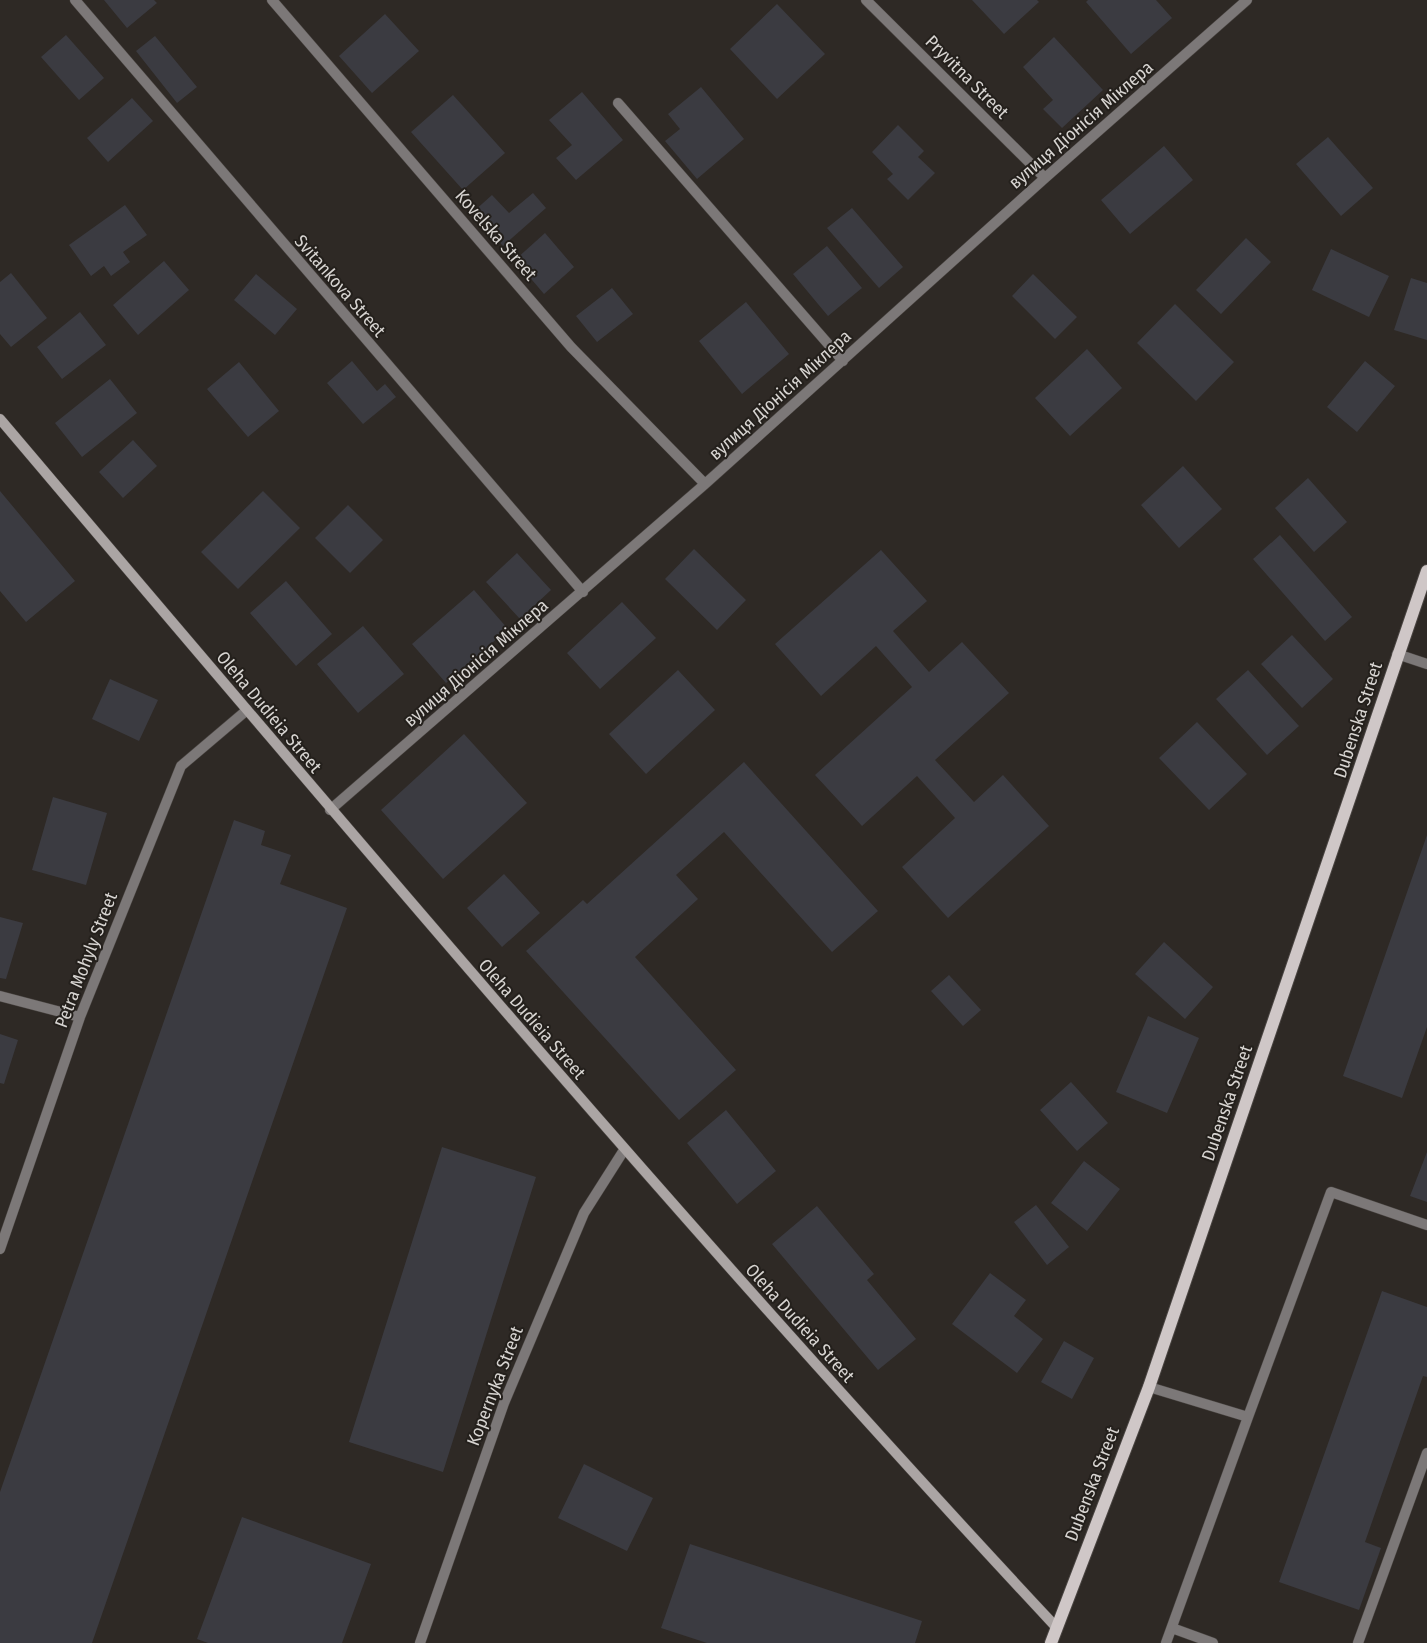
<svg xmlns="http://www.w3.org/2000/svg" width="1427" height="1643" viewBox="0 0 1427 1643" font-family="'Fira Sans Condensed',sans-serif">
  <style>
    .building { fill: #3b3b41 }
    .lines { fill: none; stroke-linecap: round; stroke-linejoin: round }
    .service-casing { stroke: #494441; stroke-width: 11 }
    .minor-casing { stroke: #494441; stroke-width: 11 }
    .secondary-casing { stroke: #494441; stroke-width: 11 }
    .primary-casing { stroke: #494441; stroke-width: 14 }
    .service { stroke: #7c7878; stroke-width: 10 }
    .minor { stroke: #7c7878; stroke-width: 10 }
    .secondary { stroke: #aba5a4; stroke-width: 10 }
    .primary { stroke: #cfc7c7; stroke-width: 12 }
    .labels { text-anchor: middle; stroke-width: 4; stroke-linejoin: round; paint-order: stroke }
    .street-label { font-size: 18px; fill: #d7d4d1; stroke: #24201c }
  </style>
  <rect width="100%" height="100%" fill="#2e2925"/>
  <!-- building -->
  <path class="building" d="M 104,0 L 154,0 L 157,3 L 127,28 Z
    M 972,0 L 1037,0 L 1039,2 L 1004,34 Z
    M 1088,0 L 1156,0 L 1172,18 L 1131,54 L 1086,2 Z
    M 777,4 L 825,54 L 777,99 L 730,49 Z
    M 385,14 L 419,51 L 372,93 L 339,56 Z
    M 66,35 L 104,78 L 79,100 L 41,57 Z
    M 155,36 L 197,87 L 177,103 L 136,51 Z
    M 1054,37 L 1103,90 L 1062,128 L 1043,109 L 1053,100 L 1023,67 Z
    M 701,87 L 744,139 L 697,179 L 665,141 L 680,129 L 668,114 Z
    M 582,92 L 623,140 L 576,180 L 556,158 L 572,145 L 549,120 Z
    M 453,95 L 505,153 L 463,190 L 411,132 Z
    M 132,98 L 153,121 L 108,162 L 87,138 Z
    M 898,125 L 924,151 L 918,157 L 935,173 L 908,200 L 887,179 L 893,174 L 872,152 Z
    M 1328,137 L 1373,188 L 1341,216 L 1296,164 Z
    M 1164,146 L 1193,180 L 1130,234 L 1101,200 Z
    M 533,193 L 546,208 L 503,246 L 473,212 L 492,195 L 509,213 Z
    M 125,205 L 147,235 L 123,252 L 130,262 L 111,276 L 104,266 L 91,276 L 69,245 Z
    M 852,208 L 903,267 L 879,288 L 827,228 Z
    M 545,233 L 574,267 L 544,294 L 515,260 Z
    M 1246,238 L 1271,262 L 1221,314 L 1196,290 Z
    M 827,246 L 862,288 L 828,316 L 793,274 Z
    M 1331,249 L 1389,276 L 1369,317 L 1312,290 Z
    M 164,261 L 189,290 L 138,335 L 113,305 Z
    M 11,273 L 47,318 L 11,347 L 0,334 L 0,282 Z
    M 256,274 L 297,309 L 275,335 L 234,300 Z
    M 1033,274 L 1077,317 L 1055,339 L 1012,296 Z
    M 1411,278 L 1427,283 L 1427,340 L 1394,330 Z
    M 612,288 L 633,314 L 597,342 L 576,316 Z
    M 746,302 L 789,354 L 742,394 L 699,341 Z
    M 1175,304 L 1234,362 L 1196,401 L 1137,343 Z
    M 80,312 L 106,345 L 62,379 L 37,347 Z
    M 1087,349 L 1122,388 L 1070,436 L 1035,398 Z
    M 352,361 L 377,391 L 385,384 L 396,397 L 363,424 L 327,383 Z
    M 1365,361 L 1395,386 L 1357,432 L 1327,407 Z
    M 239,362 L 279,411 L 248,437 L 207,389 Z
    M 110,379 L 137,413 L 82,457 L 55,423 Z
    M 133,440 L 157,466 L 123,498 L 99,472 Z
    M 1183,466 L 1222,509 L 1179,548 L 1141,505 Z
    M 1308,478 L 1347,522 L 1314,552 L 1275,508 Z
    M 0,491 L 75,581 L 26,622 L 0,591 Z
    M 263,491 L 300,528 L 238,589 L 201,552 Z
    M 348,505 L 383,540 L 350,573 L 315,538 Z
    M 1280,535 L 1352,617 L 1325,641 L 1253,559 Z
    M 694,549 L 746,600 L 717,630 L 665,579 Z
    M 881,550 L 927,601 L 893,631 L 929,672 L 962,642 L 1009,693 L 935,760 L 974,802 L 1003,775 L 1049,826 L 948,918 L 902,867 L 955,818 L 917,776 L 862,826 L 815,775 L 912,687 L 876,646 L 821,696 L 775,644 Z
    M 517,553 L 551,590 L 520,619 L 486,582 Z
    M 286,581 L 332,634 L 296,666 L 250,613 Z
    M 474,590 L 508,629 L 446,683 L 412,644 Z
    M 622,602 L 656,638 L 600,689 L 567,653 Z
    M 363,626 L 404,674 L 358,713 L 317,664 Z
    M 1292,635 L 1333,679 L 1302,708 L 1261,664 Z
    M 678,670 L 715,710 L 646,774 L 609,734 Z
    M 1248,670 L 1299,726 L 1267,755 L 1216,699 Z
    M 110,679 L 158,700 L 139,741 L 92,719 Z
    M 1197,722 L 1247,774 L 1209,810 L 1159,758 Z
    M 464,734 L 527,803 L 443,879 L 381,810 Z
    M 744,762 L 878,911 L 832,952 L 724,832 L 676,875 L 698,899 L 635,957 L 736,1070 L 679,1120 L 526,951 L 583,900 L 587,904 Z
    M 53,797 L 107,813 L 86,885 L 32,870 Z
    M 234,820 L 265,831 L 261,845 L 291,855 L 280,884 L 347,908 L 92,1643 L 0,1643 L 0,1492 Z
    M 1427,835 L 1427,1027 L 1402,1098 L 1343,1076 Z
    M 504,874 L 540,913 L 502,947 L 467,908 Z
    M 0,917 L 23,923 L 6,979 L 0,978 Z
    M 1164,942 L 1213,987 L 1185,1019 L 1135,974 Z
    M 949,975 L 981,1010 L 963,1026 L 931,991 Z
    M 1148,1016 L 1199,1038 L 1167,1113 L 1116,1092 Z
    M 0,1034 L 18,1040 L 4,1084 L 0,1083 Z
    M 1071,1082 L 1108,1123 L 1077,1151 L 1040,1110 Z
    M 726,1110 L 776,1171 L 737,1204 L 687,1143 Z
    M 442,1147 L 536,1177 L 443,1472 L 349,1442 Z
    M 1427,1152 L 1427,1202 L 1410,1196 Z
    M 1084,1161 L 1120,1189 L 1087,1231 L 1051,1203 Z
    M 1036,1205 L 1069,1247 L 1047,1265 L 1014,1222 Z
    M 817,1206 L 874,1274 L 867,1280 L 916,1339 L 878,1370 L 772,1244 Z
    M 990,1273 L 1026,1300 L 1014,1316 L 1043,1339 L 1017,1373 L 952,1324 Z
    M 1382,1291 L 1427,1307 L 1427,1377 L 1423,1376 L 1365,1542 L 1381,1548 L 1359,1610 L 1279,1582 Z
    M 1064,1341 L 1094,1358 L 1072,1399 L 1041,1382 Z
    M 584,1464 L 653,1498 L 627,1551 L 558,1518 Z
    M 242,1517 L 371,1564 L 342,1643 L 208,1643 L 197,1639 Z
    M 690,1544 L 922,1621 L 915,1643 L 707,1643 L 661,1628 Z"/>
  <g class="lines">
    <defs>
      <path id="service" d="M 1149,1387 L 1248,1417 L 1166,1643
        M 1248,1417 L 1331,1192 L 1427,1225
        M 1172,1628 L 1213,1643
        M 1358,1643 L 1427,1453"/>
      <path id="minor" d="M 75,0 L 583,592
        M 272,0 L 571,347 L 705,484
        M 866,0 L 1045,178
        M 618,103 L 843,361
        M 1397,654 L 1427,664
        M 330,810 L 705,484 L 1045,178 L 1247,0
        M 0,996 L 80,1017
        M 0,1249 L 80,1017 L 181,766 L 247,710
        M 420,1643 L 504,1403 L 584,1213 L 624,1150"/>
      <path id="secondary" d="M 0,419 C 346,827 691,1236 1056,1627"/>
      <path id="primary" d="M 1051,1643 L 1149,1387 L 1427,571"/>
    </defs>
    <!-- service casing -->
    <use href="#service" class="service-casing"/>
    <!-- minor casing -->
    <use href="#minor" class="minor-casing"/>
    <!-- secondary casing -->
    <use href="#secondary" class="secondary-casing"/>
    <!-- primary casing -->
    <use href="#primary" class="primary-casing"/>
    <!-- service -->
    <use href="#service" class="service"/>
    <!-- minor -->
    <use href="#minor" class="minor"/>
    <!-- secondary -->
    <use href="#secondary" class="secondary"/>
    <!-- primary -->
    <use href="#primary" class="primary"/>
  </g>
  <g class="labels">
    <!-- street labels -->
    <g class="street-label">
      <text transform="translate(967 77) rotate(45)" y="6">Pryvitna Street</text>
      <text transform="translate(1081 125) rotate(-41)" y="6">вулиця Діонісія Міклера</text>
      <text transform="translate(496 235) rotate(49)" y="6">Kovelska Street</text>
      <text transform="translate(340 286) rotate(49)" y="6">Svitankova Street</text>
      <text transform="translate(780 395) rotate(-42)" y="6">вулиця Діонісія Міклера</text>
      <text transform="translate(476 663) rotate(-41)" y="6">вулиця Діонісія Міклера</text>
      <text transform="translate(269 712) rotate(50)" y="6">Oleha Dudieia Street</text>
      <text transform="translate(1358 720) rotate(-72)" y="6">Dubenska Street</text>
      <text transform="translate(86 960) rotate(-69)" y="6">Petra Mohyly Street</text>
      <text transform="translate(532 1019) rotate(49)" y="6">Oleha Dudieia Street</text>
      <text transform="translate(1227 1103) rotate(-71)" y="6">Dubenska Street</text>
      <text transform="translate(800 1323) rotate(48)" y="6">Oleha Dudieia Street</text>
      <text transform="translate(495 1386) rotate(-69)" y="6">Kopernyka Street</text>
      <text transform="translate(1092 1484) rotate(-69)" y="6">Dubenska Street</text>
    </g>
  </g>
</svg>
